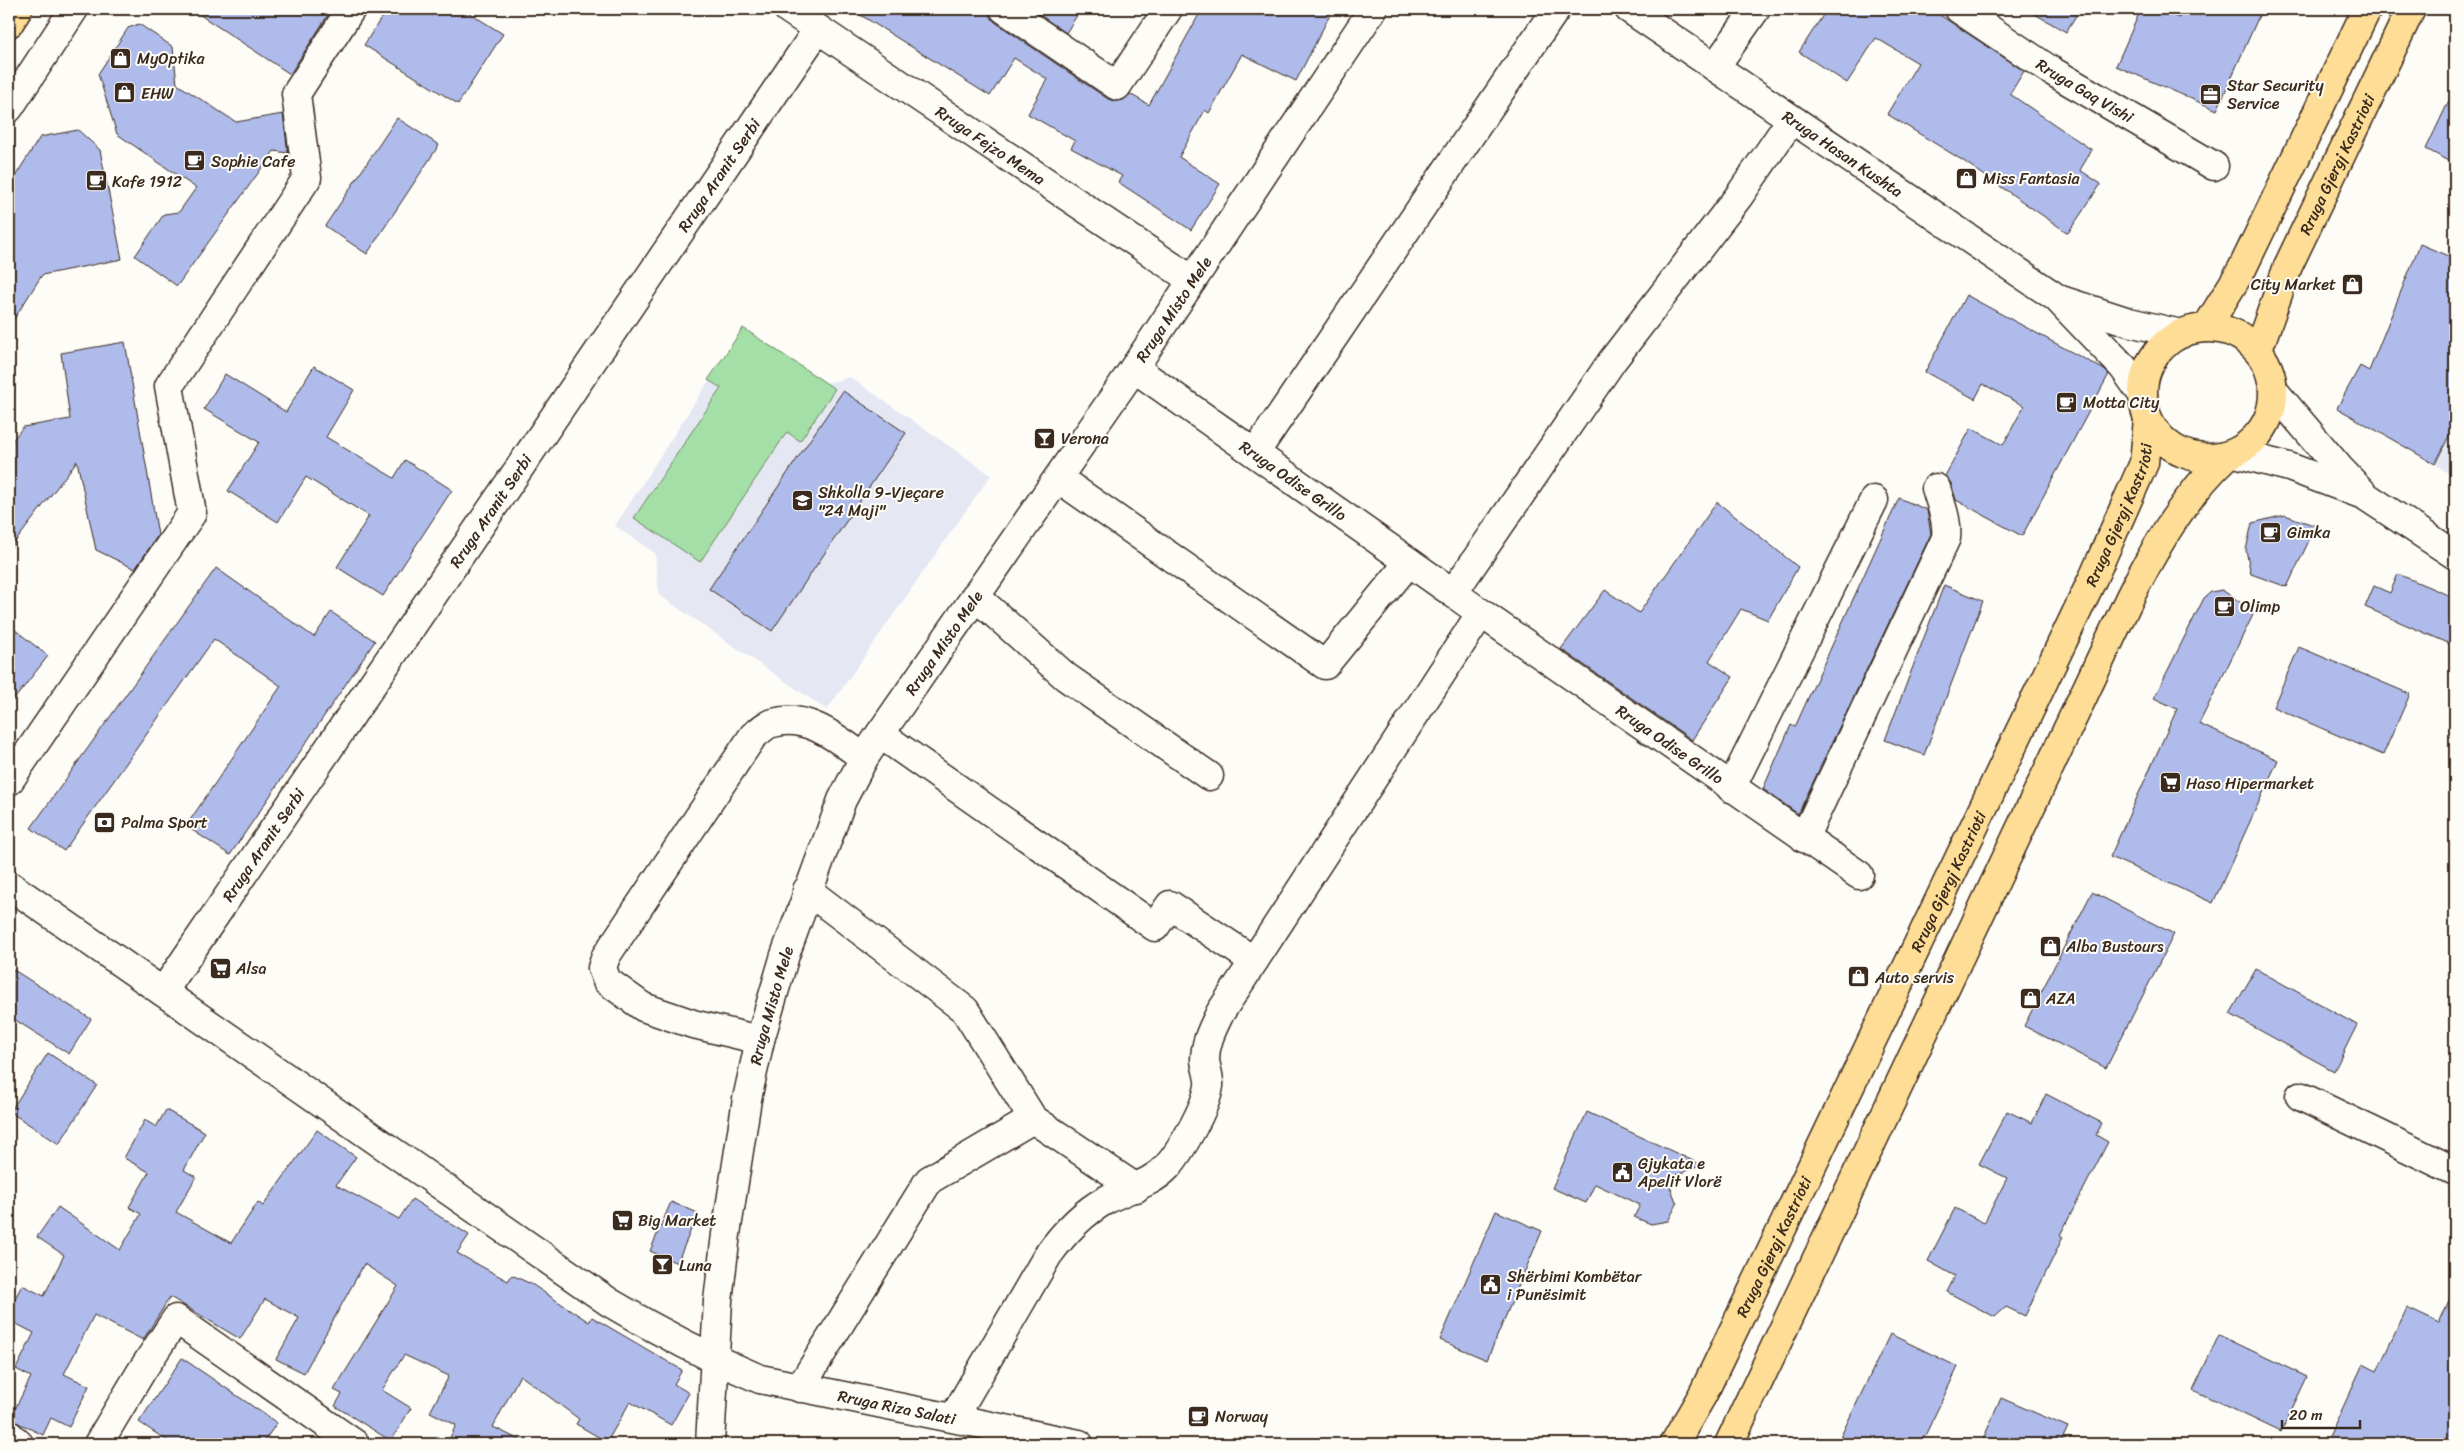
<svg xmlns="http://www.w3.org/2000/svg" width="2464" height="1453" viewBox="0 0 2464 1453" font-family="Sriracha,sans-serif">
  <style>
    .built { fill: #e5e8f3 }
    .green { fill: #a3dfa6; stroke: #6f8462 }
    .building { fill: #aebbeb; stroke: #3b2a1e }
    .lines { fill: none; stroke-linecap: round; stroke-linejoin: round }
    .minor-casing { stroke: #3b2a1e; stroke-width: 31 }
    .major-casing { stroke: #3b2a1e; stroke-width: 31 }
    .minor { stroke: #fdfcf7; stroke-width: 28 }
    .major { stroke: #fedd96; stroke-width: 28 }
    .labels { text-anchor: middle; stroke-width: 4; stroke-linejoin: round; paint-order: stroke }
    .poi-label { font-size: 16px; fill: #3b2a1e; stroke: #fdfcf7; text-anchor: start }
    .street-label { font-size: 16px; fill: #3b2a1e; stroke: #fdfcf7 }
  </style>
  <rect width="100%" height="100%" fill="#fdfcf7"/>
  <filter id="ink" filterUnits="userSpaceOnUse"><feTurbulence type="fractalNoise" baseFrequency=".02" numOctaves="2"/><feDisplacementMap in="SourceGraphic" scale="10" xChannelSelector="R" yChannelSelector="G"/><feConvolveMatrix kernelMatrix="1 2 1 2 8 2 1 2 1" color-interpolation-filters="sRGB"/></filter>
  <g filter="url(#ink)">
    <!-- built -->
    <path class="built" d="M 743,328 L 827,383 L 850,377 L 991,475 L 827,710 L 659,595 L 655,553 L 615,526 Z
      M 2455,424 L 2455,478 L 2435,464 Z"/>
    <!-- green -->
    <path class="green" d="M 743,328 L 835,389 L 800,441 L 787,432 L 700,562 L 634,518 L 721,388 L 708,380 Z"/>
    <!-- building -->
    <path class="building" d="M 191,9 L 332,9 L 290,74 Z
      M 387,9 L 463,9 L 503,34 L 458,104 L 364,45 Z
      M 851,9 L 989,9 L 990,16 L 995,22 L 1108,99 L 1115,101 L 1123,100 L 1130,94 L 1149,105 L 1202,9 L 1333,9 L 1296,81 L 1242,54 L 1209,113 L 1205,110 L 1179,157 L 1220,184 L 1191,230 L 1118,182 L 1122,176 L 1071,148 L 1075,141 L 1028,114 L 1047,79 L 1014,58 L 990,96 Z
      M 1031,9 L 1081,9 L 1066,33 Z
      M 1827,9 L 1931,9 L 2024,71 L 2010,94 L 2092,150 L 2080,170 L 2101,184 L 2068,233 L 1962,160 L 1887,114 L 1918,63 L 1876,38 L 1847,83 L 1799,52 Z
      M 2026,9 L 2080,9 L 2066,32 Z
      M 2141,9 L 2158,9 L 2179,18 L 2183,9 L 2262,9 L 2217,110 L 2116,66 Z
      M 139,24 L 173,47 L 177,84 L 236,122 L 283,114 L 288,153 L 274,151 L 177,286 L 135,256 L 164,214 L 179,212 L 196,188 L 117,134 L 98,74 L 128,28 Z
      M 2455,88 L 2455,164 L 2426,149 Z
      M 397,118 L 439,145 L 367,254 L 325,226 Z
      M 78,130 L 100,150 L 122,259 L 42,275 L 9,327 L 9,186 L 40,137 Z
      M 2420,244 L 2455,259 L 2455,424 L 2435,464 L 2337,408 L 2360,366 L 2369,371 Z
      M 1966,295 L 2103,369 L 2109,374 L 2022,536 L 1956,500 L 1951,483 L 1945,476 L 1971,428 L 2003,445 L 2024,406 L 1983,384 L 1975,399 L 1925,372 Z
      M 125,342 L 158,535 L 135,569 L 96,550 L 77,461 L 9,550 L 9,445 L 23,427 L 70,419 L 61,353 Z
      M 314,366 L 354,390 L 326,437 L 394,478 L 405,460 L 452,490 L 383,596 L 337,567 L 369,516 L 306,477 L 278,522 L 228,491 L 259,442 L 204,409 L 225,374 L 286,412 Z
      M 843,391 L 906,433 L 772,631 L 709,589 Z
      M 1899,498 L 1927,510 L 1931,534 L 1798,814 L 1763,789 L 1791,725 L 1795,727 Z
      M 1717,502 L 1798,567 L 1768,620 L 1741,609 L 1709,661 L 1733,677 L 1692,740 L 1561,649 L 1605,590 L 1639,613 Z
      M 2285,515 L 2316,526 L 2287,587 L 2251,574 L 2246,550 L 2252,523 Z
      M 216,568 L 314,637 L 331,612 L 375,641 L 230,855 L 186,826 L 281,686 L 214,639 L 64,851 L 31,828 Z
      M 2398,574 L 2455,598 L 2455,646 L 2365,607 L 2374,586 L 2390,593 Z
      M 1944,585 L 1983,601 L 1924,755 L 1885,740 Z
      M 2222,590 L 2249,608 L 2253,615 L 2199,724 L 2278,760 L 2213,903 L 2110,857 L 2177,709 L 2154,698 L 2204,598 L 2211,592 Z
      M 9,625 L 48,656 L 9,706 Z
      M 2299,647 L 2410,694 L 2383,755 L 2273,707 Z
      M 2092,892 L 2174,934 L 2106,1068 L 2024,1026 Z
      M 9,967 L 91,1019 L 69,1054 L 9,1016 Z
      M 2256,969 L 2357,1025 L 2334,1071 L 2230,1014 Z
      M 48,1053 L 97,1085 L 59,1144 L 10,1112 Z
      M 2046,1094 L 2102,1123 L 2096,1135 L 2108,1142 L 2060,1235 L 2063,1237 L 2025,1316 L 2006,1307 L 1995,1317 L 1947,1292 L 1955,1276 L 1928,1261 L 1955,1208 L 1984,1223 L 2007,1178 L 1979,1164 L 2007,1111 L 2032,1123 Z
      M 166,1110 L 205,1132 L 184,1170 L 196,1177 L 176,1212 L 231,1243 L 258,1202 L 263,1206 L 317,1130 L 356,1157 L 336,1185 L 399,1219 L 412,1199 L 469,1235 L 457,1253 L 508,1281 L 512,1275 L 533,1285 L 589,1322 L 592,1317 L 682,1370 L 674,1384 L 689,1393 L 671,1425 L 630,1402 L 607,1442 L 576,1424 L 579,1419 L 520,1375 L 493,1427 L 528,1444 L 447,1444 L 456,1425 L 430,1412 L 449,1376 L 404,1355 L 382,1390 L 411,1408 L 391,1441 L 335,1406 L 342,1394 L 334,1390 L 398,1286 L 364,1264 L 304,1373 L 276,1359 L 299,1318 L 265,1299 L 240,1339 L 170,1297 L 143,1340 L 94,1315 L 64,1374 L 89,1386 L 69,1427 L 51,1418 L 43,1435 L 10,1419 L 31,1377 L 16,1369 L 34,1333 L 9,1320 L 9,1310 L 22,1285 L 44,1296 L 64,1255 L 37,1237 L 58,1207 L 120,1250 L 141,1214 L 129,1207 L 149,1172 L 124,1158 L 145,1120 L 156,1127 Z
      M 1587,1112 L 1702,1165 L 1667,1179 L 1677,1204 L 1668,1221 L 1651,1224 L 1634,1217 L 1640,1205 L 1595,1184 L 1586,1203 L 1552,1188 Z
      M 671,1202 L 698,1213 L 677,1263 L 650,1251 Z
      M 1496,1211 L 1542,1231 L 1487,1360 L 1440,1340 Z
      M 2455,1287 L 2455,1444 L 2326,1444 L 2363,1364 L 2377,1371 L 2407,1308 L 2439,1323 Z
      M 1890,1334 L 1958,1367 L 1921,1444 L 1837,1444 Z
      M 2219,1335 L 2307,1377 L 2281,1432 L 2193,1390 Z
      M 182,1358 L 277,1423 L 262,1444 L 172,1444 L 139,1422 Z
      M 2001,1398 L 2068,1427 L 2060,1444 L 1981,1444 Z"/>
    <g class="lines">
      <defs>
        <g id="minor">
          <path id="s1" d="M 788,9 L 1192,280"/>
          <path d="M 1004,9 L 1117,86 L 1168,9"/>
          <path id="s2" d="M 1629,9 L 2057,298 L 2123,367 L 2143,395"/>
          <path id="s3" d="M 1959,9 L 2050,70 L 2214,166"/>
          <path d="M 1715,67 L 1756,9"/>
          <path d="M 9,108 L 74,9"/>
          <path d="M 2061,300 L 2129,322 L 2181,334"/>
          <path id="s4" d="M 1134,368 L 1453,593"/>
          <path d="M 2274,391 L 2340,469 L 2367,497 L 2455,555"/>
          <path d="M 1255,453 L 1556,9"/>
          <path d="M 2235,453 L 2289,467 L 2358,493"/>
          <path d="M 1058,478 L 1325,665 L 1409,562"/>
          <path d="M 975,596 L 1066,677 L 1209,776"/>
          <path id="s5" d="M 1481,613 L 1859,875"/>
          <path d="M 880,734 L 1155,927 L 1170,905 L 1254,961"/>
          <path d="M 9,781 L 192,513 L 169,386 L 307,178 L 296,94 L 351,9"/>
          <path d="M 1731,788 L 1874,500"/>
          <path d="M 1804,838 L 1946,538 C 1948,521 1941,505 1936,488"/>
          <path id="s6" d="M 9,885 L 609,1302 C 657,1331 707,1357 760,1379 L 1079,1444"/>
          <path d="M 807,890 L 965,1010 L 1033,1119 L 1136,1188"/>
          <path id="s7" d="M 163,992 L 818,29"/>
          <path d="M 760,1040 L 693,1024 L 643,1007 L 607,981 L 602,968 L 606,956 L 753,736 C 759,732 766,724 773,723 C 807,713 838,739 864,758"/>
          <path d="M 2300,1096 L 2455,1171"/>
          <path d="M 800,1388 L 929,1180 L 1033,1119"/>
          <path d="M 954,1417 L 1048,1255 C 1064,1233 1082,1213 1106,1200 C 1127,1188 1150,1185 1167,1167 C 1181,1151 1206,1108 1209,1086 C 1210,1078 1206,1069 1205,1060 C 1205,1042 1213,1028 1220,1013 L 1481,613 L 1453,593 L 1612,361 L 1739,196 L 1791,120"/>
          <path d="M 9,1435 L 19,1444"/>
          <path d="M 98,1444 L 141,1372 L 176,1319 L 355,1444"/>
          <path id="s8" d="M 710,1444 L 718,1301 L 726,1234 L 747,1099 L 760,1040 L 785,955 L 842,800 L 864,758 L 880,734 L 1134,368 L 1373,9"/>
        </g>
        <g id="major">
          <path d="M 9,23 L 18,9"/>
          <circle cx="2208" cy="393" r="65"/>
          <path d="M 2206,328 L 2242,269 L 2367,9"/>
          <path id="s9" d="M 2258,350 L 2288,266 L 2411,9"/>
          <path id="s10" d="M 1674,1444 L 1703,1394 L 2093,578 L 2144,463 L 2148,419"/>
          <path d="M 1729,1444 L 2131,595 C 2157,544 2185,495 2227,456"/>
        </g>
      </defs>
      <!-- minor casing -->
      <use href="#minor" class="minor-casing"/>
      <!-- major casing -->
      <use href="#major" class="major-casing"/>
      <!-- minor -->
      <use href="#minor" class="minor"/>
      <!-- major -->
      <use href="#major" class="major"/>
    </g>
  </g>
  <!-- icons -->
  <defs>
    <symbol id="shop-square" viewBox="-11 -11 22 22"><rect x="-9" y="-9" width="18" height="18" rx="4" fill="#3b2a1e" stroke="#fdfcf7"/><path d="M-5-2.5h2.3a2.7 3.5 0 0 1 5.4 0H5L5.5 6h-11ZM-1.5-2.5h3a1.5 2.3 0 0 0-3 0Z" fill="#fff"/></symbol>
    <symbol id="office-square" viewBox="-11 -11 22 22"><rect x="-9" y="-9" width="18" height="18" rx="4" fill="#3b2a1e" stroke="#fdfcf7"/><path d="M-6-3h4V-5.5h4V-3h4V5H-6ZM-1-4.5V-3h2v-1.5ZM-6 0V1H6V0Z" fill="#fff"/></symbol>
    <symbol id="cafe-square" viewBox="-11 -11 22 22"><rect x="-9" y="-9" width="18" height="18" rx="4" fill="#3b2a1e" stroke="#fdfcf7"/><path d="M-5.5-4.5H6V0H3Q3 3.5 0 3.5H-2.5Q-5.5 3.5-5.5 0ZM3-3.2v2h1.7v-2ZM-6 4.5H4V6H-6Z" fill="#fff"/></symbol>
    <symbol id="bar-square" viewBox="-11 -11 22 22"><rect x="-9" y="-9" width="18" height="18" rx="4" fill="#3b2a1e" stroke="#fdfcf7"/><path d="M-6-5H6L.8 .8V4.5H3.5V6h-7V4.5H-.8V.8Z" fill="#fff"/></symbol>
    <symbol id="school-square" viewBox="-11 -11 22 22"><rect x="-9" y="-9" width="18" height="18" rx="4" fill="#3b2a1e" stroke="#fdfcf7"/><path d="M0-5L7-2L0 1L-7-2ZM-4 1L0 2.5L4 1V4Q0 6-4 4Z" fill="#fff"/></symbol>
    <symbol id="supermarket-square" viewBox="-11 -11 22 22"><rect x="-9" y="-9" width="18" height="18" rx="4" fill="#3b2a1e" stroke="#fdfcf7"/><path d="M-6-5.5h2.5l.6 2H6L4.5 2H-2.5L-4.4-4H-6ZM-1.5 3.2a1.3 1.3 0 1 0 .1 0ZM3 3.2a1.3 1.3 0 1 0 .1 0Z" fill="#fff"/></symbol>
    <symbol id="bank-square" viewBox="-11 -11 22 22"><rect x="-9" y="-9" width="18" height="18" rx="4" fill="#3b2a1e" stroke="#fdfcf7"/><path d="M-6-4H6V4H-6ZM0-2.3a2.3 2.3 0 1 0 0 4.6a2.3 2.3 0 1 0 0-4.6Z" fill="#fff"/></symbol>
    <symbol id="civic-square" viewBox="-11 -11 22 22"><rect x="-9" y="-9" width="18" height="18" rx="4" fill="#3b2a1e" stroke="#fdfcf7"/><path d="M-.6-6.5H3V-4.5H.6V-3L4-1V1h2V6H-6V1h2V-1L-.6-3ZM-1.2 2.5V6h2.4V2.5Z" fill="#fff"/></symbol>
  </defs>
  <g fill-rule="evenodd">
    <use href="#shop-square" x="108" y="46" width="25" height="25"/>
    <use href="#shop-square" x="112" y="80" width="25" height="25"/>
    <use href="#office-square" x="2198" y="82" width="25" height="25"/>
    <use href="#cafe-square" x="182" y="148" width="25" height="25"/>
    <use href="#shop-square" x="1954" y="166" width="25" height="25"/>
    <use href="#cafe-square" x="84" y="168" width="25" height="25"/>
    <use href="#shop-square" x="2340" y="272" width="25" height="25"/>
    <use href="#cafe-square" x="2054" y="390" width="25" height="25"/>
    <use href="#bar-square" x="1032" y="426" width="25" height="25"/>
    <use href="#school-square" x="790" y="488" width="25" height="25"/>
    <use href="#cafe-square" x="2258" y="520" width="25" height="25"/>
    <use href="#cafe-square" x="2212" y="594" width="25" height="25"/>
    <use href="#supermarket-square" x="2158" y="770" width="25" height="25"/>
    <use href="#bank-square" x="92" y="810" width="25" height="25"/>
    <use href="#shop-square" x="2038" y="934" width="25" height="25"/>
    <use href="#supermarket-square" x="208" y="956" width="25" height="25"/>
    <use href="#shop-square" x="1846" y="964" width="25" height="25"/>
    <use href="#shop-square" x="2018" y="986" width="25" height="25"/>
    <use href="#civic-square" x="1610" y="1160" width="25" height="25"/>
    <use href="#supermarket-square" x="610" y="1208" width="25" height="25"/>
    <use href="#bar-square" x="650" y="1252" width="25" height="25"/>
    <use href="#civic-square" x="1478" y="1272" width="25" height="25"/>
    <use href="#cafe-square" x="1186" y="1404" width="25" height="25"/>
  </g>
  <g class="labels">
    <!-- poi labels -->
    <g class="poi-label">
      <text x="137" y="64">MyOptika</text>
      <text x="2227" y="91">Star Security<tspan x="2227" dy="18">Service</tspan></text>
      <text x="141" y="99">EHW</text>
      <text x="211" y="167">Sophie Cafe</text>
      <text x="1983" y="184">Miss Fantasia</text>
      <text x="112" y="187">Kafe 1912</text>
      <text x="2336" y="290" text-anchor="end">City Market</text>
      <text x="2083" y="408">Motta City</text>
      <text x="1061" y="444">Verona</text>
      <text x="818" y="498">Shkolla 9-Vjeçare<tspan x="818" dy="18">"24 Maji"</tspan></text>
      <text x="2287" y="538">Gimka</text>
      <text x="2240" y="612">Olimp</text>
      <text x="2186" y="789">Haso Hipermarket</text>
      <text x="121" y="828">Palma Sport</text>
      <text x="2066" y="952">Alba Bustours</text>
      <text x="236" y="974">Alsa</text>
      <text x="1875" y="983">Auto servis</text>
      <text x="2046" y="1004">AZA</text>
      <text x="1638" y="1169">Gjykata e<tspan x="1638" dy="18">Apelit Vlorë</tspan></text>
      <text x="638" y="1226">Big Market</text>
      <text x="679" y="1271">Luna</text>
      <text x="1507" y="1282">Shërbimi Kombëtar<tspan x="1507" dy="18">i Punësimit</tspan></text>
      <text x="1215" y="1422">Norway</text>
    </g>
    <!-- street labels -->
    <g class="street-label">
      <text dy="6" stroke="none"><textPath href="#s3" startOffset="150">Rruga Gaq Vishi</textPath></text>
      <text dy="6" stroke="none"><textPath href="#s1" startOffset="244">Rruga Fejzo Mema</textPath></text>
      <text dy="6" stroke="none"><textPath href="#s2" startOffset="258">Rruga Hasan Kushta</textPath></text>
      <text dy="6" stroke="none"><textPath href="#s9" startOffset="202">Rruga Gjergj Kastrioti</textPath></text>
      <text dy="6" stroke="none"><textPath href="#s7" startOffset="988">Rruga Aranit Serbi</textPath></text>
      <text dy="6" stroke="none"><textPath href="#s8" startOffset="1254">Rruga Misto Mele</textPath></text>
      <text dy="6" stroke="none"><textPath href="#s4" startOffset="195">Rruga Odise Grillo</textPath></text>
      <text dy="6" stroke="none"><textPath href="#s7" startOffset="582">Rruga Aranit Serbi</textPath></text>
      <text dy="6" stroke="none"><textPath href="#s10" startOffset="1031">Rruga Gjergj Kastrioti</textPath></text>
      <text dy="6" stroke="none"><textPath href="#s8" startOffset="849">Rruga Misto Mele</textPath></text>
      <text dy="6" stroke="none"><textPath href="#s5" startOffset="230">Rruga Odise Grillo</textPath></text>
      <text dy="6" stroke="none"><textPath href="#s7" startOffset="178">Rruga Aranit Serbi</textPath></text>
      <text dy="6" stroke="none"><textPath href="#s10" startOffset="626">Rruga Gjergj Kastrioti</textPath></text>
      <text dy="6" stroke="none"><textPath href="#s8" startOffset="444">Rruga Misto Mele</textPath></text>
      <text dy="6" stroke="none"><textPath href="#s10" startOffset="221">Rruga Gjergj Kastrioti</textPath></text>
      <text dy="6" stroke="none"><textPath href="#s6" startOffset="1040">Rruga Riza Salati</textPath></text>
    </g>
  </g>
  <!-- margin -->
  <rect width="2464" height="1453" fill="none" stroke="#fdfcf7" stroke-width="30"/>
  <rect x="15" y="15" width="2434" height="1423" fill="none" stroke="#3b2a1e" stroke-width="2" filter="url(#ink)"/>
  <!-- scale -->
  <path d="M2282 1420v8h78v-8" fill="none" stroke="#3b2a1e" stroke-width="2.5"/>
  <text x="2289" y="1420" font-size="15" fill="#3b2a1e" stroke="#fdfcf7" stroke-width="4" paint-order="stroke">20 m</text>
</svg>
